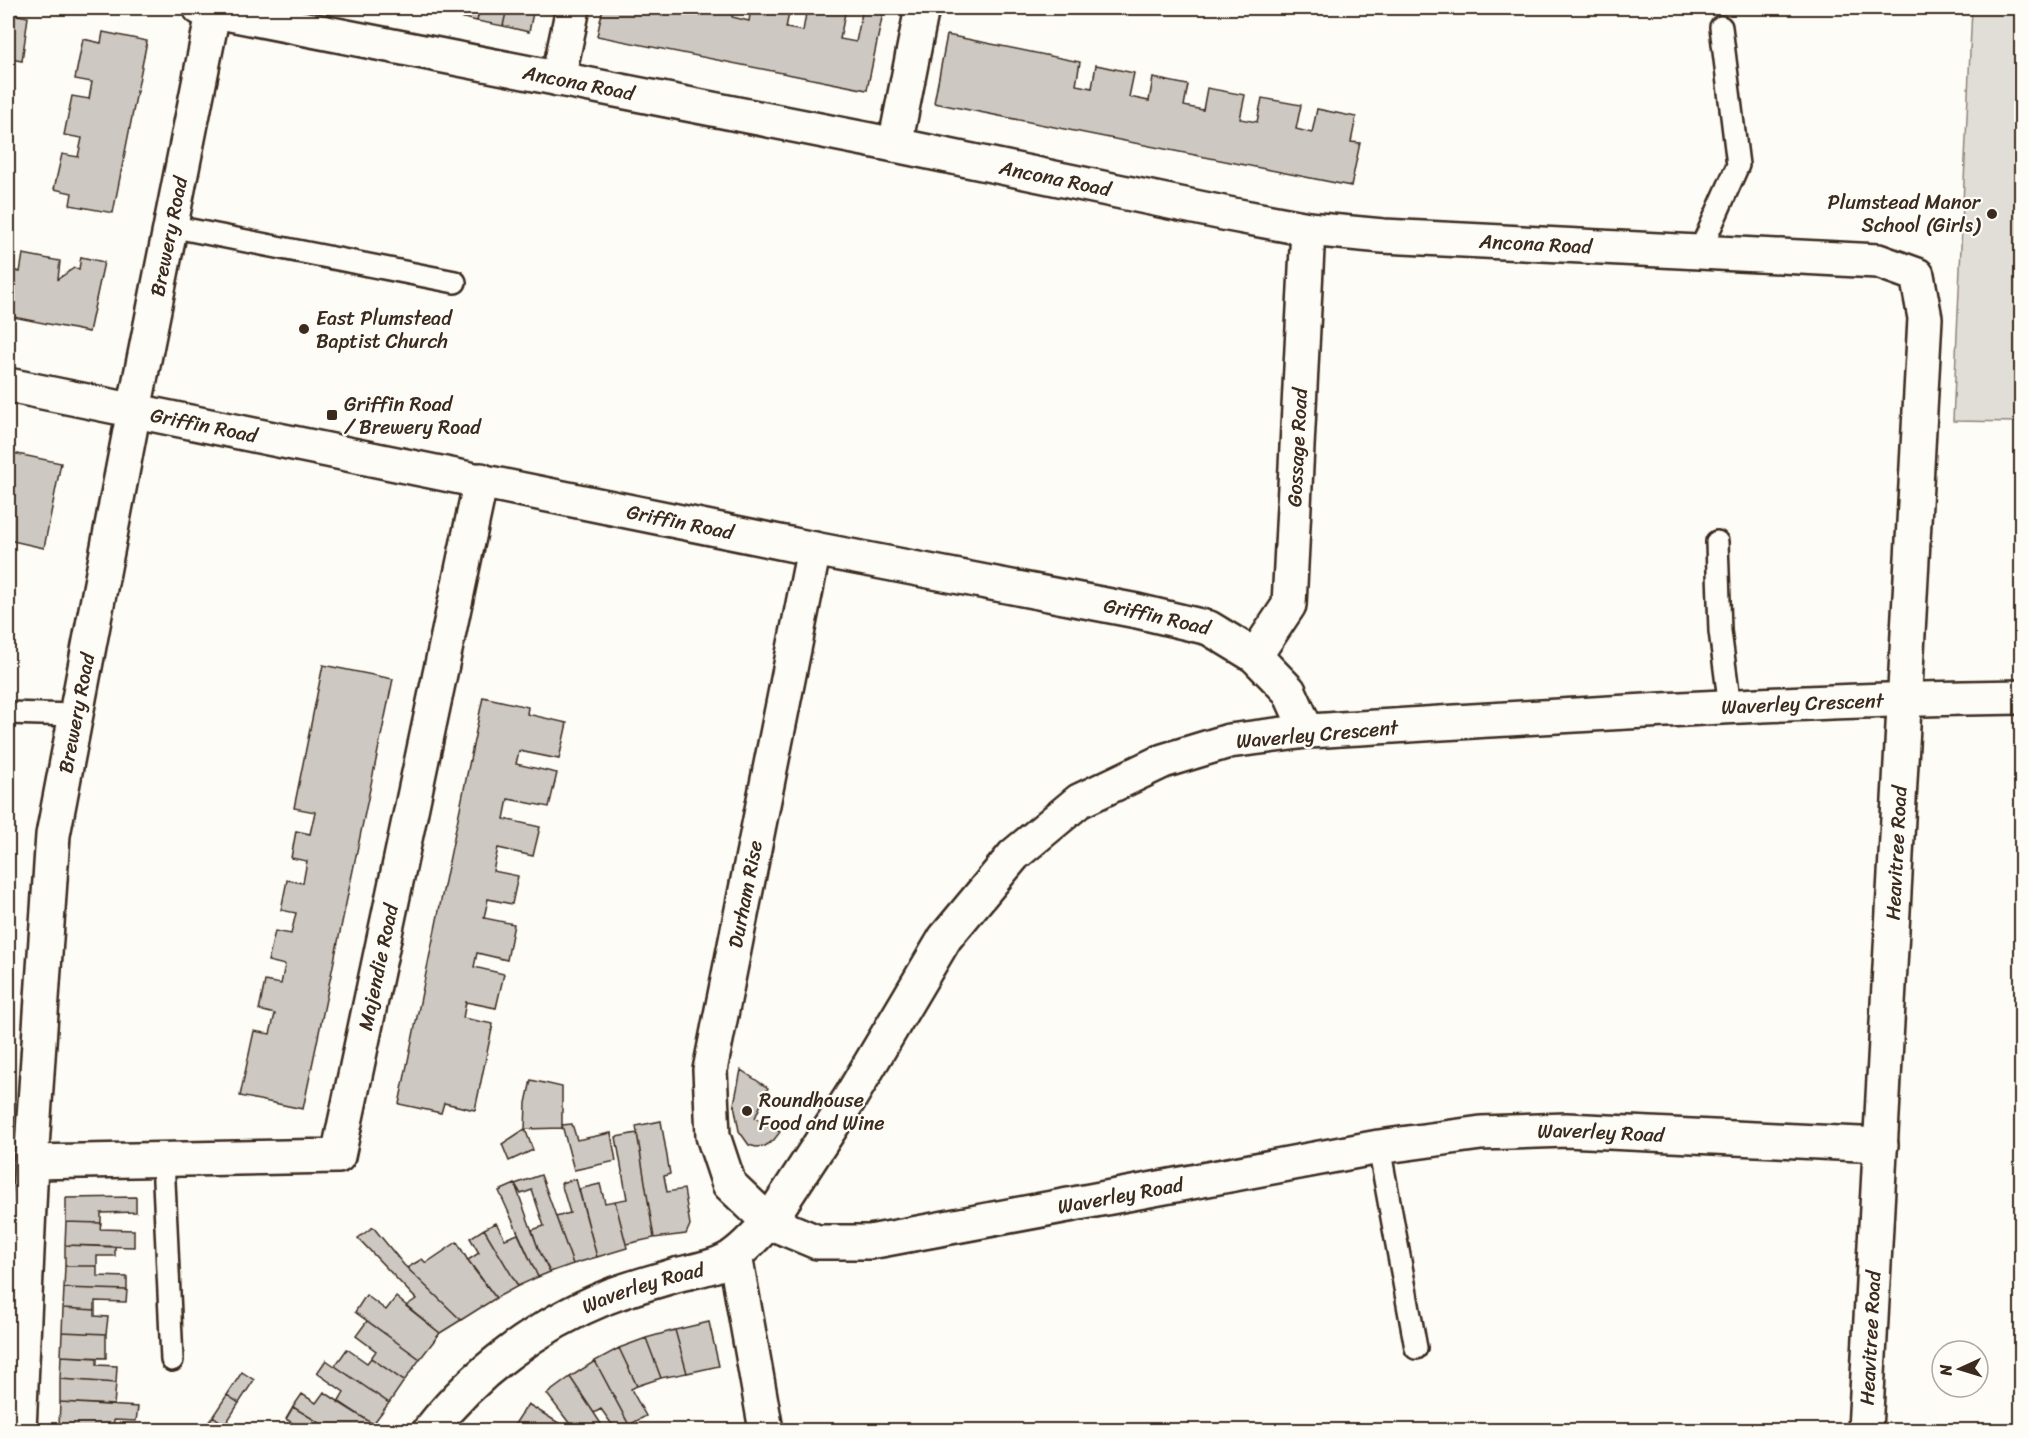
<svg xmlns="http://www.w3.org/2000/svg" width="2029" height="1438" viewBox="0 0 2029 1438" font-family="Sriracha,sans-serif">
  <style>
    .green { fill: #e1ded7; stroke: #8e847a; stroke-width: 1.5 }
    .building { fill: #cdc8c2; stroke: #3b2a1e; stroke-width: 1.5 }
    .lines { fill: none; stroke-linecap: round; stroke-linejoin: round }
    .lane-casing { stroke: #3b2a1e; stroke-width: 26 }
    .street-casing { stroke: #3b2a1e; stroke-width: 38 }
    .secondary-casing { stroke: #3b2a1e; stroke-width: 38 }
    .lane { stroke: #fdfcf7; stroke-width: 21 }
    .street { stroke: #fdfcf7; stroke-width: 33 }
    .secondary { stroke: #fdfcf7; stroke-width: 33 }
    .poi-dot { fill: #3b2a1e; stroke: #fdfcf7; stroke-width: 2 }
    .labels { text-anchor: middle; stroke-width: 4.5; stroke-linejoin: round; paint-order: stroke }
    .street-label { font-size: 20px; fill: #3b2a1e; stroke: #fdfcf7 }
    .poi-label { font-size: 20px; fill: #3b2a1e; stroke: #fdfcf7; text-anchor: start }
  </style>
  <rect width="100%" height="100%" fill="#fdfcf7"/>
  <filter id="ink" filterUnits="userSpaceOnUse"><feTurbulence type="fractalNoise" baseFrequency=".0167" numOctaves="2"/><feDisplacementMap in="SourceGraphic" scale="12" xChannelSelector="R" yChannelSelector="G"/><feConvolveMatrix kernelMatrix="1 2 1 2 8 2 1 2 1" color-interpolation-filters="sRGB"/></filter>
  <g filter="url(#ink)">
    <!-- green -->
    <path class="green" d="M 1972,8 L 2021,8 L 2021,422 L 1953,421 Z"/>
    <!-- building -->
    <path class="building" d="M 425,8 L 452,8 L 451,15 L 424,9 Z
      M 452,8 L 480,8 L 477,21 L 451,15 Z
      M 480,8 L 507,8 L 503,26 L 477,21 Z
      M 507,8 L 534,8 L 529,32 L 503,26 Z
      M 603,8 L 682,8 L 695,10 L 696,8 L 734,8 L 732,17 L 749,21 L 751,8 L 790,8 L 786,28 L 803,31 L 807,8 L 846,8 L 840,39 L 856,42 L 863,8 L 884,8 L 867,90 L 597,36 Z
      M 8,13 L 28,17 L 22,61 L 11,59 L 8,77 Z
      M 103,32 L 147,41 L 113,213 L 70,205 L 72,193 L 54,189 L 62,154 L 78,157 L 82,138 L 64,135 L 72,96 L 89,99 L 92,82 L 75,79 L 83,39 L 101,43 Z
      M 947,35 L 1080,62 L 1076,85 L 1092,88 L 1096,65 L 1134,73 L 1129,97 L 1149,101 L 1153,78 L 1188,85 L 1184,106 L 1203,110 L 1207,88 L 1245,95 L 1240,119 L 1257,122 L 1262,98 L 1301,105 L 1296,129 L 1312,133 L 1317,109 L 1356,117 L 1351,142 L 1360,143 L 1351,186 L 934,103 Z
      M 23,254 L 60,261 L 58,279 L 74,268 L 79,269 L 81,257 L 104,262 L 89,332 L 8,316 L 8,269 L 20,272 Z
      M 8,452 L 61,463 L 44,548 L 8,540 Z
      M 323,665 L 393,679 L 303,1109 L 240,1096 L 254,1031 L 270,1034 L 275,1014 L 259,1010 L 265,981 L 281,984 L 285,965 L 268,961 L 275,931 L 291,934 L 296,913 L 281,910 L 287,880 L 303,883 L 307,861 L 291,858 L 296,831 L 310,834 L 315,812 L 294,808 Z
      M 483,697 L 528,707 L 527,714 L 567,723 L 559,759 L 519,751 L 516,764 L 557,773 L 549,807 L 508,799 L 504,819 L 540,827 L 533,856 L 498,848 L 493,871 L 518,876 L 512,904 L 488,899 L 484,918 L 514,924 L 507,960 L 477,953 L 474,967 L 504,974 L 496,1008 L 466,1002 L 463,1018 L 493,1024 L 475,1110 L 444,1103 L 441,1113 L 399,1104 Z
      M 741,1070 L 768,1088 L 755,1118 L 780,1132 L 773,1141 L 765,1146 L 756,1147 L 749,1145 L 739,1131 L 734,1104 Z
      M 531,1080 L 562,1087 L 562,1128 L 525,1129 L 526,1103 Z
      M 661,1121 L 670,1174 L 664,1176 L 667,1192 L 684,1189 L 690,1225 L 686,1234 L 654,1238 L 636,1126 Z
      M 572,1124 L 577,1140 L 611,1133 L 616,1161 L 574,1170 L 562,1125 Z
      M 525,1129 L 533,1150 L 509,1161 L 502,1144 Z
      M 637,1133 L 654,1238 L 626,1244 L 615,1201 L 627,1199 L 616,1137 Z
      M 541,1175 L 573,1264 L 550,1272 L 538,1248 L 532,1230 L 544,1226 L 532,1190 L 521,1194 L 515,1184 Z
      M 576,1179 L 597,1257 L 573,1264 L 556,1217 L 570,1213 L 561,1183 Z
      M 515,1184 L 538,1248 L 550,1272 L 538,1277 L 499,1191 Z
      M 600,1184 L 605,1203 L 615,1201 L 627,1248 L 597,1257 L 579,1189 Z
      M 136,1197 L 136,1212 L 101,1213 L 101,1223 L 66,1222 L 66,1198 Z
      M 66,1222 L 101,1223 L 100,1229 L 134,1230 L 134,1247 L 65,1245 Z
      M 496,1223 L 505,1239 L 518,1234 L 538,1277 L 518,1286 L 484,1229 Z
      M 373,1227 L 404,1265 L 461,1320 L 440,1333 L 406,1306 L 416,1299 L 358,1238 Z
      M 484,1229 L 518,1286 L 496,1298 L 468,1260 L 479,1253 L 470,1238 Z
      M 457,1242 L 470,1264 L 496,1298 L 461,1320 L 407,1268 L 422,1259 L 426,1263 Z
      M 65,1245 L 115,1247 L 115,1256 L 97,1256 L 97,1266 L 65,1266 Z
      M 65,1266 L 97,1266 L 97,1276 L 127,1277 L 127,1290 L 64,1288 Z
      M 64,1288 L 127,1290 L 126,1302 L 95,1301 L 95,1310 L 63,1308 Z
      M 366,1295 L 386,1310 L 396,1297 L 440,1333 L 420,1359 L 355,1312 Z
      M 63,1308 L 95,1310 L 95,1316 L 108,1317 L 106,1334 L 62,1332 Z
      M 367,1321 L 420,1359 L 404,1381 L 371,1358 L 376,1351 L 356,1336 Z
      M 709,1322 L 719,1366 L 687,1373 L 675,1330 Z
      M 675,1330 L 687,1373 L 661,1378 L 646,1338 Z
      M 62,1332 L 106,1334 L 106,1358 L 61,1356 Z
      M 646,1338 L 661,1378 L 637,1386 L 619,1348 Z
      M 619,1348 L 637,1386 L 631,1389 L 646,1416 L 629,1425 L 595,1361 Z
      M 347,1349 L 367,1363 L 371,1358 L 404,1381 L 389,1403 L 335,1366 Z
      M 61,1356 L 97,1358 L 97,1365 L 117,1366 L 116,1383 L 60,1379 Z
      M 326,1360 L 389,1403 L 373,1424 L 338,1402 L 344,1392 L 317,1373 Z
      M 595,1361 L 629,1425 L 619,1430 L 616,1430 L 601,1409 L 594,1413 L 570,1377 Z
      M 242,1372 L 254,1380 L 239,1403 L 227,1395 Z
      M 570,1377 L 594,1413 L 605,1430 L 583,1430 L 577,1424 L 573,1428 L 547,1394 Z
      M 60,1379 L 116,1383 L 114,1405 L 60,1402 Z
      M 324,1392 L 373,1424 L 369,1430 L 331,1430 L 293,1407 L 302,1394 L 316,1403 Z
      M 227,1395 L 239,1403 L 225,1425 L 213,1416 Z
      M 60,1402 L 138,1407 L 136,1421 L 114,1420 L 113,1430 L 59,1427 Z
      M 528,1404 L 570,1430 L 511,1430 Z
      M 293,1407 L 331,1430 L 303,1430 L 286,1419 Z
      M 213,1416 L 225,1425 L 221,1430 L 203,1430 Z
      M 59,1427 L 101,1429 L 113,1430 L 59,1430 Z"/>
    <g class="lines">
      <defs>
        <path id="lane" d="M 170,226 L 455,282
          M 1699,253 L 1738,165 L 1721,27
          M 1717,542 L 1720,631 L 1730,707
          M 8,713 L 74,715
          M 1379,1147 L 1416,1348
          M 163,1159 L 172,1360"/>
        <g id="street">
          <path id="s1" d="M 200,8 L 895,145 L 1228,214 L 1308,229 L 1383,236 L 1878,261 L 1917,275 L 1925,318 L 1865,1430"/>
          <path d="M 558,79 L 573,8"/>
          <path d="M 895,145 L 922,8"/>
          <path d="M 814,549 L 710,1070 L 713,1136 L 729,1184 L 769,1222 L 850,1098 L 945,938 L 1014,855 L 1079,801 L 1163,761 L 1229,741 L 1307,731"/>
          <path id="s2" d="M 1255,656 L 1289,605 L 1308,229"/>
          <path id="s3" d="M 31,1162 L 338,1156 L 481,480"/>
          <path d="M 735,1255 L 766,1430"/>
          <path id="s4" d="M 19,1430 L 31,1162 L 53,835 L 134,410"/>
          <path id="s5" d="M 430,1430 C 475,1372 538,1325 607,1297 C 629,1288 653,1282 676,1275 C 696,1270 720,1267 736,1254 C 748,1245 758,1233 769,1222 L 817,1242 L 870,1242 L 1379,1147 L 1481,1133 L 1566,1130 L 1881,1145"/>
        </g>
        <g id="secondary">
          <path id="s6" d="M 8,385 L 814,549 L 1137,611 L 1209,628 L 1255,656 L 1289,691 L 1307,731 C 1545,717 1783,700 2022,697"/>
          <path id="s7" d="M 134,410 L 214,8"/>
        </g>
      </defs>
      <!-- lane casing -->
      <use href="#lane" class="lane-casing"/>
      <!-- street casing -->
      <use href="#street" class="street-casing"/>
      <!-- secondary casing -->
      <use href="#secondary" class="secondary-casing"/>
      <!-- lane -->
      <use href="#lane" class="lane"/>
      <!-- street -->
      <use href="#street" class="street"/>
      <!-- secondary -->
      <use href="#secondary" class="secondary"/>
    </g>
  </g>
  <!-- markers -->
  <g class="poi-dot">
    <circle cx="1992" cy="214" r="6"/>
    <circle cx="304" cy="329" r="6"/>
    <rect x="326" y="409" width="12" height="12" rx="3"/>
    <circle cx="747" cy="1111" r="6"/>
  </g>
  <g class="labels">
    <!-- street labels -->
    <g class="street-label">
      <text dy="7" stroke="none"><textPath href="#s1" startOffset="386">Ancona Road</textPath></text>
      <text dy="7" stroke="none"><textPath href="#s1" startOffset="872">Ancona Road</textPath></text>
      <text dy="7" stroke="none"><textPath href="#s7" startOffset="177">Brewery Road</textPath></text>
      <text dy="7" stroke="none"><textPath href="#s1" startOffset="1358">Ancona Road</textPath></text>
      <text dy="7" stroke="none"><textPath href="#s6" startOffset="200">Griffin Road</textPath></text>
      <text dy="7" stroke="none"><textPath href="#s2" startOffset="219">Gossage Road</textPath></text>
      <text dy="7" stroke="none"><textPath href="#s6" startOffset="686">Griffin Road</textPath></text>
      <text dy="7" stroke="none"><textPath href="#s6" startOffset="1172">Griffin Road</textPath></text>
      <text dy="7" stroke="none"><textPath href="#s6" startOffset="1868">Waverley Crescent</textPath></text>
      <text dy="7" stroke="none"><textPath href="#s4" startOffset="720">Brewery Road</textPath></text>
      <text transform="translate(1317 734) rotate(-5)" y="7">Waverley Crescent</text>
      <text transform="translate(1896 853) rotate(-87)" y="7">Heavitree Road</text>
      <text transform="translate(745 894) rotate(-79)" y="7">Durham Rise</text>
      <text dy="7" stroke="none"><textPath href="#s3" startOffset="500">Majendie Road</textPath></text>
      <text dy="7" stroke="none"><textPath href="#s5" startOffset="1252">Waverley Road</textPath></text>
      <text dy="7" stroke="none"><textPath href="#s5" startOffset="766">Waverley Road</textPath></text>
      <text dy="7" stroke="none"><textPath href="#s5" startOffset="261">Waverley Road</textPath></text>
      <text transform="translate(1870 1338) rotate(-87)" y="7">Heavitree Road</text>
    </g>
    <!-- poi labels -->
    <g class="poi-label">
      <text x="1980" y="209" text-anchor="end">Plumstead Manor<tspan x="1980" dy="23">School (Girls)</tspan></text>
      <text x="316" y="325">East Plumstead<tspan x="316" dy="23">Baptist Church</tspan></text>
      <text x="344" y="411">Griffin Road<tspan x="344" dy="23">/ Brewery Road</tspan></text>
      <text x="759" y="1107">Roundhouse<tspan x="759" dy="23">Food and Wine</tspan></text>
    </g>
  </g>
  <!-- margin -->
  <rect width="2029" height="1438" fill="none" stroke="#fdfcf7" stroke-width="30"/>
  <rect x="15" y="15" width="1999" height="1408" fill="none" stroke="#3b2a1e" stroke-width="2" filter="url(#ink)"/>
  <!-- north arrow -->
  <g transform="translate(1960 1369) rotate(266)"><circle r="28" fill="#fdfcf7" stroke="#afa8a0" stroke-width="1.5"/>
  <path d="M0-4.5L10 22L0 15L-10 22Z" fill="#3b2a1e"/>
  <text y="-9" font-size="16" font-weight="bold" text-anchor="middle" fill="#3b2a1e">N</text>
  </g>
</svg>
